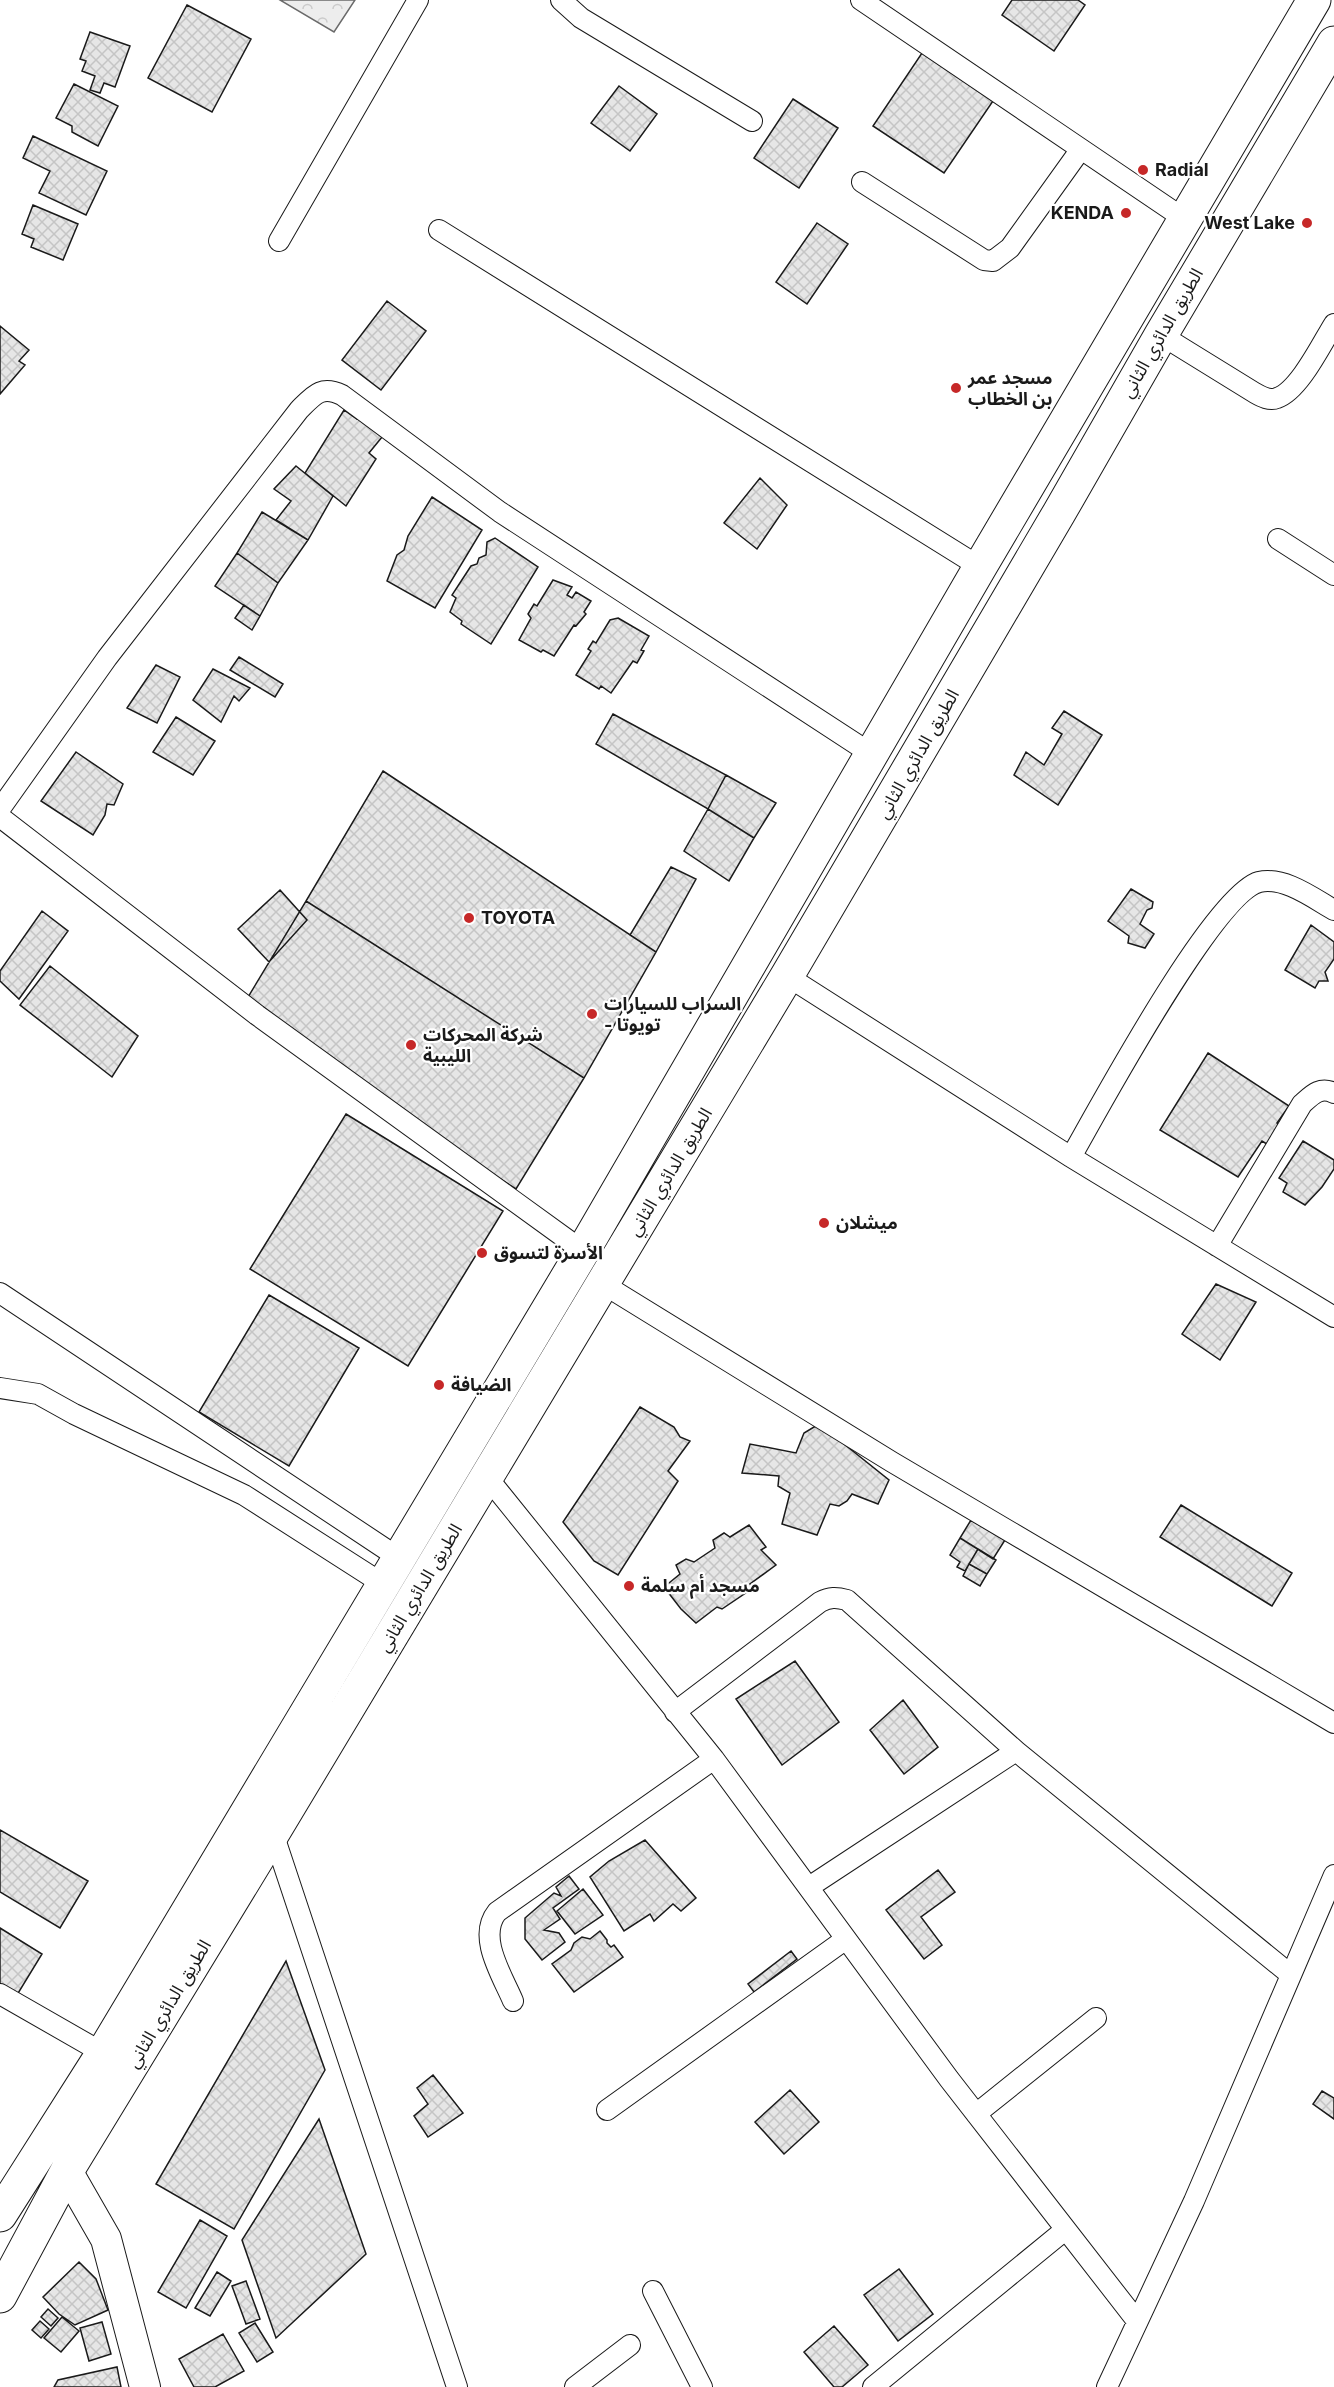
<svg xmlns="http://www.w3.org/2000/svg" width="1334" height="2387" viewBox="0 0 1334 2387" font-family="Inter,'Noto Sans Arabic',sans-serif">
  <style>
    .forest { fill: url(#forest-crowns); stroke: #6a6a6a; stroke-width: 1.5 }
    .building { fill: url(#building-cross-hatch); stroke: #1a1a1a; stroke-width: 1.5 }
    .lines { fill: none; stroke-linecap: round; stroke-linejoin: round }
    .street-casing { stroke: #1a1a1a; stroke-width: 22 }
    .primary-casing { stroke: #1a1a1a; stroke-width: 32 }
    .highway-casing { stroke: #1a1a1a; stroke-width: 35 }
    .street { stroke: #fff; stroke-width: 20 }
    .primary { stroke: #fff; stroke-width: 30 }
    .highway { stroke: #fff; stroke-width: 33 }
    .poi-dot { fill: #c62828; stroke: #fff; stroke-width: 2 }
    .labels { text-anchor: middle; stroke-width: 4.5; stroke-linejoin: round; paint-order: stroke }
    .poi-label { font-size: 18px; font-weight: bold; fill: #1a1a1a; stroke: #fff; text-anchor: start }
    .street-label { font-size: 18px; fill: #1a1a1a; stroke: #fff }
  </style>
  <defs>
    <pattern id="forest-crowns" width="20" height="18" patternUnits="userSpaceOnUse" patternTransform="scale(1.5)"><rect width="20" height="18" fill="#ededed"/><path d="M2 6a3 3 0 1 1 6 0M12 15a3 3 0 1 1 6 0" fill="none" stroke="#cbcbcb"/></pattern>
    <pattern id="building-cross-hatch" width="8" height="8" patternUnits="userSpaceOnUse" patternTransform="scale(1.5)"><rect width="8" height="8" fill="#e6e6e6"/><path d="M0 0l8 8M0 8l8-8" fill="none" stroke="#c5c5c5"/></pattern>
  </defs>
  <rect width="100%" height="100%" fill="#fff"/>
  <!-- forest -->
  <path class="forest" d="M 280,0 L 355,0 L 334,32 Z"/>
  <!-- building -->
  <path class="building" d="M 1012,0 L 1078,0 L 1085,5 L 1054,51 L 1002,15 Z
    M 187,5 L 251,39 L 212,112 L 148,78 Z
    M 90,32 L 130,46 L 115,87 L 104,83 L 100,93 L 90,90 L 95,76 L 82,71 L 86,61 L 80,59 Z
    M 922,53 L 993,101 L 944,173 L 873,126 Z
    M 74,84 L 118,106 L 98,146 L 72,132 L 72,126 L 56,118 Z
    M 619,86 L 657,114 L 630,151 L 591,123 Z
    M 793,99 L 838,128 L 799,188 L 754,158 Z
    M 33,136 L 107,171 L 86,215 L 39,193 L 50,171 L 23,158 Z
    M 33,205 L 78,224 L 63,260 L 31,247 L 34,239 L 22,234 Z
    M 817,223 L 848,244 L 807,304 L 776,282 Z
    M 387,301 L 426,331 L 381,390 L 342,360 Z
    M 0,326 L 29,350 L 19,361 L 25,365 L 0,394 Z
    M 344,410 L 357,419 L 362,416 L 387,431 L 369,453 L 376,459 L 346,506 L 305,473 Z
    M 296,466 L 333,496 L 308,540 L 276,520 L 291,501 L 274,489 Z
    M 760,478 L 787,505 L 757,549 L 724,523 Z
    M 432,497 L 482,530 L 435,608 L 387,581 L 397,555 L 404,550 L 408,536 Z
    M 262,512 L 308,540 L 278,583 L 237,553 Z
    M 495,538 L 538,567 L 491,644 L 461,624 L 462,621 L 450,612 L 456,598 L 452,595 L 471,566 L 477,564 L 479,558 L 486,555 L 487,542 Z
    M 237,553 L 278,583 L 260,616 L 215,586 Z
    M 553,580 L 572,587 L 567,595 L 572,598 L 576,592 L 591,601 L 584,612 L 586,614 L 576,626 L 574,625 L 554,656 L 543,650 L 541,652 L 519,640 L 531,618 L 528,614 L 534,604 L 537,606 Z
    M 244,605 L 260,616 L 252,630 L 235,618 Z
    M 618,618 L 649,636 L 641,650 L 644,651 L 637,663 L 633,661 L 611,693 L 601,686 L 599,689 L 576,675 L 591,651 L 588,649 L 593,641 L 596,643 L 610,620 Z
    M 239,657 L 283,684 L 275,697 L 230,670 Z
    M 156,665 L 180,677 L 157,723 L 127,708 Z
    M 213,669 L 250,688 L 239,701 L 234,696 L 221,722 L 193,700 Z
    M 1064,711 L 1102,735 L 1058,805 L 1014,775 L 1026,752 L 1044,765 L 1062,734 L 1052,728 Z
    M 613,714 L 726,775 L 708,809 L 596,744 Z
    M 176,717 L 215,741 L 193,775 L 153,752 Z
    M 76,752 L 123,784 L 114,805 L 107,804 L 105,815 L 93,835 L 41,801 Z
    M 383,771 L 656,952 L 584,1078 L 306,901 Z
    M 726,775 L 776,803 L 754,838 L 708,809 Z
    M 708,809 L 754,838 L 729,881 L 684,851 Z
    M 671,867 L 696,879 L 656,952 L 630,935 Z
    M 1131,889 L 1153,902 L 1152,908 L 1147,910 L 1140,924 L 1154,934 L 1145,948 L 1128,943 L 1129,936 L 1108,921 Z
    M 280,890 L 307,920 L 269,962 L 238,929 Z
    M 306,901 L 584,1078 L 516,1189 L 239,1012 Z
    M 42,911 L 68,931 L 19,999 L 0,981 L 0,971 Z
    M 1311,925 L 1334,942 L 1334,959 L 1325,972 L 1328,981 L 1319,981 L 1315,988 L 1285,970 Z
    M 50,966 L 138,1036 L 112,1077 L 20,1005 Z
    M 1208,1053 L 1289,1106 L 1277,1123 L 1282,1129 L 1270,1146 L 1262,1141 L 1238,1177 L 1160,1130 Z
    M 346,1114 L 503,1211 L 408,1366 L 250,1269 Z
    M 1303,1141 L 1334,1160 L 1334,1169 L 1322,1187 L 1305,1205 L 1283,1192 L 1287,1183 L 1279,1178 Z
    M 1216,1284 L 1256,1302 L 1220,1360 L 1182,1334 Z
    M 269,1295 L 359,1348 L 289,1466 L 199,1412 Z
    M 640,1407 L 674,1427 L 680,1437 L 690,1441 L 668,1471 L 678,1481 L 618,1575 L 594,1561 L 563,1522 Z
    M 819,1424 L 889,1480 L 878,1504 L 852,1494 L 847,1501 L 839,1506 L 830,1504 L 817,1535 L 782,1524 L 790,1493 L 778,1486 L 779,1476 L 742,1473 L 750,1444 L 796,1453 L 804,1433 Z
    M 1181,1505 L 1292,1573 L 1272,1606 L 1160,1537 Z
    M 971,1520 L 1005,1540 L 993,1559 L 960,1538 Z
    M 749,1525 L 766,1547 L 761,1550 L 776,1565 L 750,1584 L 753,1588 L 722,1609 L 717,1607 L 696,1623 L 681,1609 L 664,1587 L 680,1574 L 676,1565 L 686,1559 L 694,1562 L 715,1548 L 713,1540 L 724,1533 L 730,1537 Z
    M 960,1538 L 978,1549 L 965,1571 L 957,1567 L 960,1562 L 950,1555 Z
    M 978,1549 L 996,1560 L 987,1574 L 969,1564 Z
    M 969,1564 L 987,1574 L 980,1586 L 963,1576 Z
    M 795,1661 L 839,1722 L 782,1765 L 736,1699 Z
    M 903,1700 L 938,1747 L 904,1774 L 870,1730 Z
    M 0,1830 L 88,1881 L 60,1928 L 0,1892 Z
    M 645,1840 L 696,1898 L 681,1911 L 673,1904 L 654,1921 L 650,1914 L 624,1931 L 590,1877 L 609,1861 Z
    M 938,1870 L 955,1892 L 921,1917 L 942,1945 L 924,1959 L 886,1910 Z
    M 569,1876 L 579,1889 L 553,1908 L 560,1919 L 544,1930 L 559,1933 L 565,1942 L 542,1960 L 525,1939 L 525,1918 L 554,1893 L 561,1896 L 556,1887 Z
    M 583,1889 L 603,1915 L 575,1934 L 557,1911 Z
    M 0,1928 L 42,1954 L 17,1995 L 0,1984 Z
    M 600,1931 L 607,1940 L 607,1943 L 611,1947 L 614,1945 L 623,1957 L 574,1992 L 552,1964 L 571,1950 L 574,1943 L 582,1937 L 590,1939 Z
    M 791,1951 L 797,1959 L 754,1992 L 748,1984 Z
    M 286,1961 L 325,2070 L 234,2229 L 156,2184 Z
    M 433,2075 L 463,2113 L 428,2137 L 414,2116 L 428,2104 L 417,2088 Z
    M 790,2090 L 819,2122 L 784,2154 L 755,2122 Z
    M 1322,2091 L 1334,2098 L 1334,2119 L 1313,2104 Z
    M 319,2119 L 366,2254 L 276,2338 L 242,2240 Z
    M 200,2220 L 227,2236 L 186,2308 L 158,2292 Z
    M 79,2262 L 96,2279 L 108,2310 L 75,2325 L 59,2314 L 43,2297 Z
    M 899,2269 L 933,2314 L 898,2341 L 864,2295 Z
    M 217,2272 L 231,2281 L 210,2316 L 195,2308 Z
    M 246,2281 L 260,2319 L 246,2324 L 232,2286 Z
    M 48,2309 L 58,2318 L 51,2326 L 41,2317 Z
    M 62,2317 L 79,2331 L 61,2352 L 44,2338 Z
    M 40,2321 L 49,2329 L 41,2338 L 32,2330 Z
    M 102,2322 L 111,2354 L 89,2361 L 80,2328 Z
    M 255,2323 L 273,2352 L 257,2362 L 239,2333 Z
    M 834,2326 L 868,2365 L 842,2387 L 834,2387 L 804,2352 Z
    M 223,2334 L 244,2371 L 215,2387 L 194,2387 L 179,2359 Z
    M 117,2367 L 121,2387 L 54,2387 L 58,2380 Z"/>
  <g class="lines">
    <defs>
      <path id="street" d="M 561,0 L 581,18 L 752,121
        M 861,0 L 1186,220
        M 862,182 L 984,260 L 993,261 L 1010,248 L 1081,149
        M 439,230 L 980,567
        M 279,241 L 418,0
        M 1161,335 L 1255,393 C 1262,397 1270,401 1277,398 C 1299,391 1322,343 1334,324
        M 1278,539 L 1334,575
        M 0,809 L 107,658 L 299,410 C 314,395 321,385 342,395 L 500,512 L 873,755
        M 0,817 L 257,1015 L 583,1251
        M 787,976 L 1071,1157 L 1334,1317
        M 1071,1157 C 1099,1108 1214,894 1259,882 C 1284,876 1313,898 1334,910
        M 1217,1246 L 1302,1104 C 1312,1095 1320,1086 1334,1093
        M 603,1284 L 892,1462 L 1334,1723
        M 0,1293 L 399,1558
        M 0,1388 L 38,1394 L 74,1414 L 244,1495 L 383,1584
        M 487,1477 L 714,1759 L 949,2079 L 1137,2321
        M 675,1712 L 820,1602 C 830,1597 836,1597 847,1600 L 1016,1751
        M 273,1833 L 457,2387
        M 809,1887 L 1016,1751 L 1291,1975
        M 0,1994 L 103,2053
        M 513,2001 C 502,1975 477,1937 497,1912 L 714,1759
        M 607,2110 L 846,1939
        M 976,2114 L 1096,2018
        M 653,2291 L 702,2387
        M 575,2387 L 630,2345
        M 873,2387 L 1065,2230
        M 1107,2387 L 1194,2201 L 1334,1875"/>
      <path id="primary" d="M 67,2171 L 106,2239 L 145,2387"/>
      <path id="highway" d="M 0,2215 L 103,2053 L 583,1251 L 980,567 L 1314,0
        M 0,2296 L 67,2171 L 273,1833 L 787,976 L 1059,513 L 1161,335 L 1334,43"/>
    </defs>
    <!-- street casing -->
    <use href="#street" class="street-casing"/>
    <!-- primary casing -->
    <use href="#primary" class="primary-casing"/>
    <!-- highway casing -->
    <use href="#highway" class="highway-casing"/>
    <!-- street -->
    <use href="#street" class="street"/>
    <!-- primary -->
    <use href="#primary" class="primary"/>
    <!-- highway -->
    <use href="#highway" class="highway"/>
  </g>
  <!-- markers -->
  <g class="poi-dot">
    <circle cx="1143" cy="170" r="6"/>
    <circle cx="1126" cy="213" r="6"/>
    <circle cx="1307" cy="223" r="6"/>
    <circle cx="956" cy="388" r="6"/>
    <circle cx="469" cy="918" r="6"/>
    <circle cx="592" cy="1014" r="6"/>
    <circle cx="411" cy="1045" r="6"/>
    <circle cx="824" cy="1223" r="6"/>
    <circle cx="482" cy="1253" r="6"/>
    <circle cx="439" cy="1385" r="6"/>
    <circle cx="629" cy="1586" r="6"/>
  </g>
  <g class="labels">
    <!-- poi labels -->
    <g class="poi-label">
      <text x="1155" y="176">Radial</text>
      <text x="1114" y="219" text-anchor="end">KENDA</text>
      <text x="1295" y="229" text-anchor="end">West Lake</text>
      <text x="968" y="384">مسجد عمر<tspan x="968" dy="21">بن الخطاب</tspan></text>
      <text x="481" y="924">TOYOTA</text>
      <text x="604" y="1010">السراب للسيارات<tspan x="604" dy="21">- تويوتا</tspan></text>
      <text x="423" y="1041">شركة المحركات<tspan x="423" dy="21">الليبية</tspan></text>
      <text x="836" y="1229">ميشلان</text>
      <text x="494" y="1259">الأسرة لتسوق</text>
      <text x="451" y="1391">الضيافة</text>
      <text x="641" y="1592">مسجد أم سلمة</text>
    </g>
    <!-- street labels -->
    <g class="street-label">
      <text transform="translate(1162 333) rotate(-60)" y="6">الطريق الدائري الثاني</text>
      <text transform="translate(918 754) rotate(-60)" y="6">الطريق الدائري الثاني</text>
      <text transform="translate(670 1172) rotate(-59)" y="6">الطريق الدائري الثاني</text>
      <text transform="translate(420 1588) rotate(-59)" y="6">الطريق الدائري الثاني</text>
      <text transform="translate(169 2004) rotate(-59)" y="6">الطريق الدائري الثاني</text>
    </g>
  </g>
</svg>
